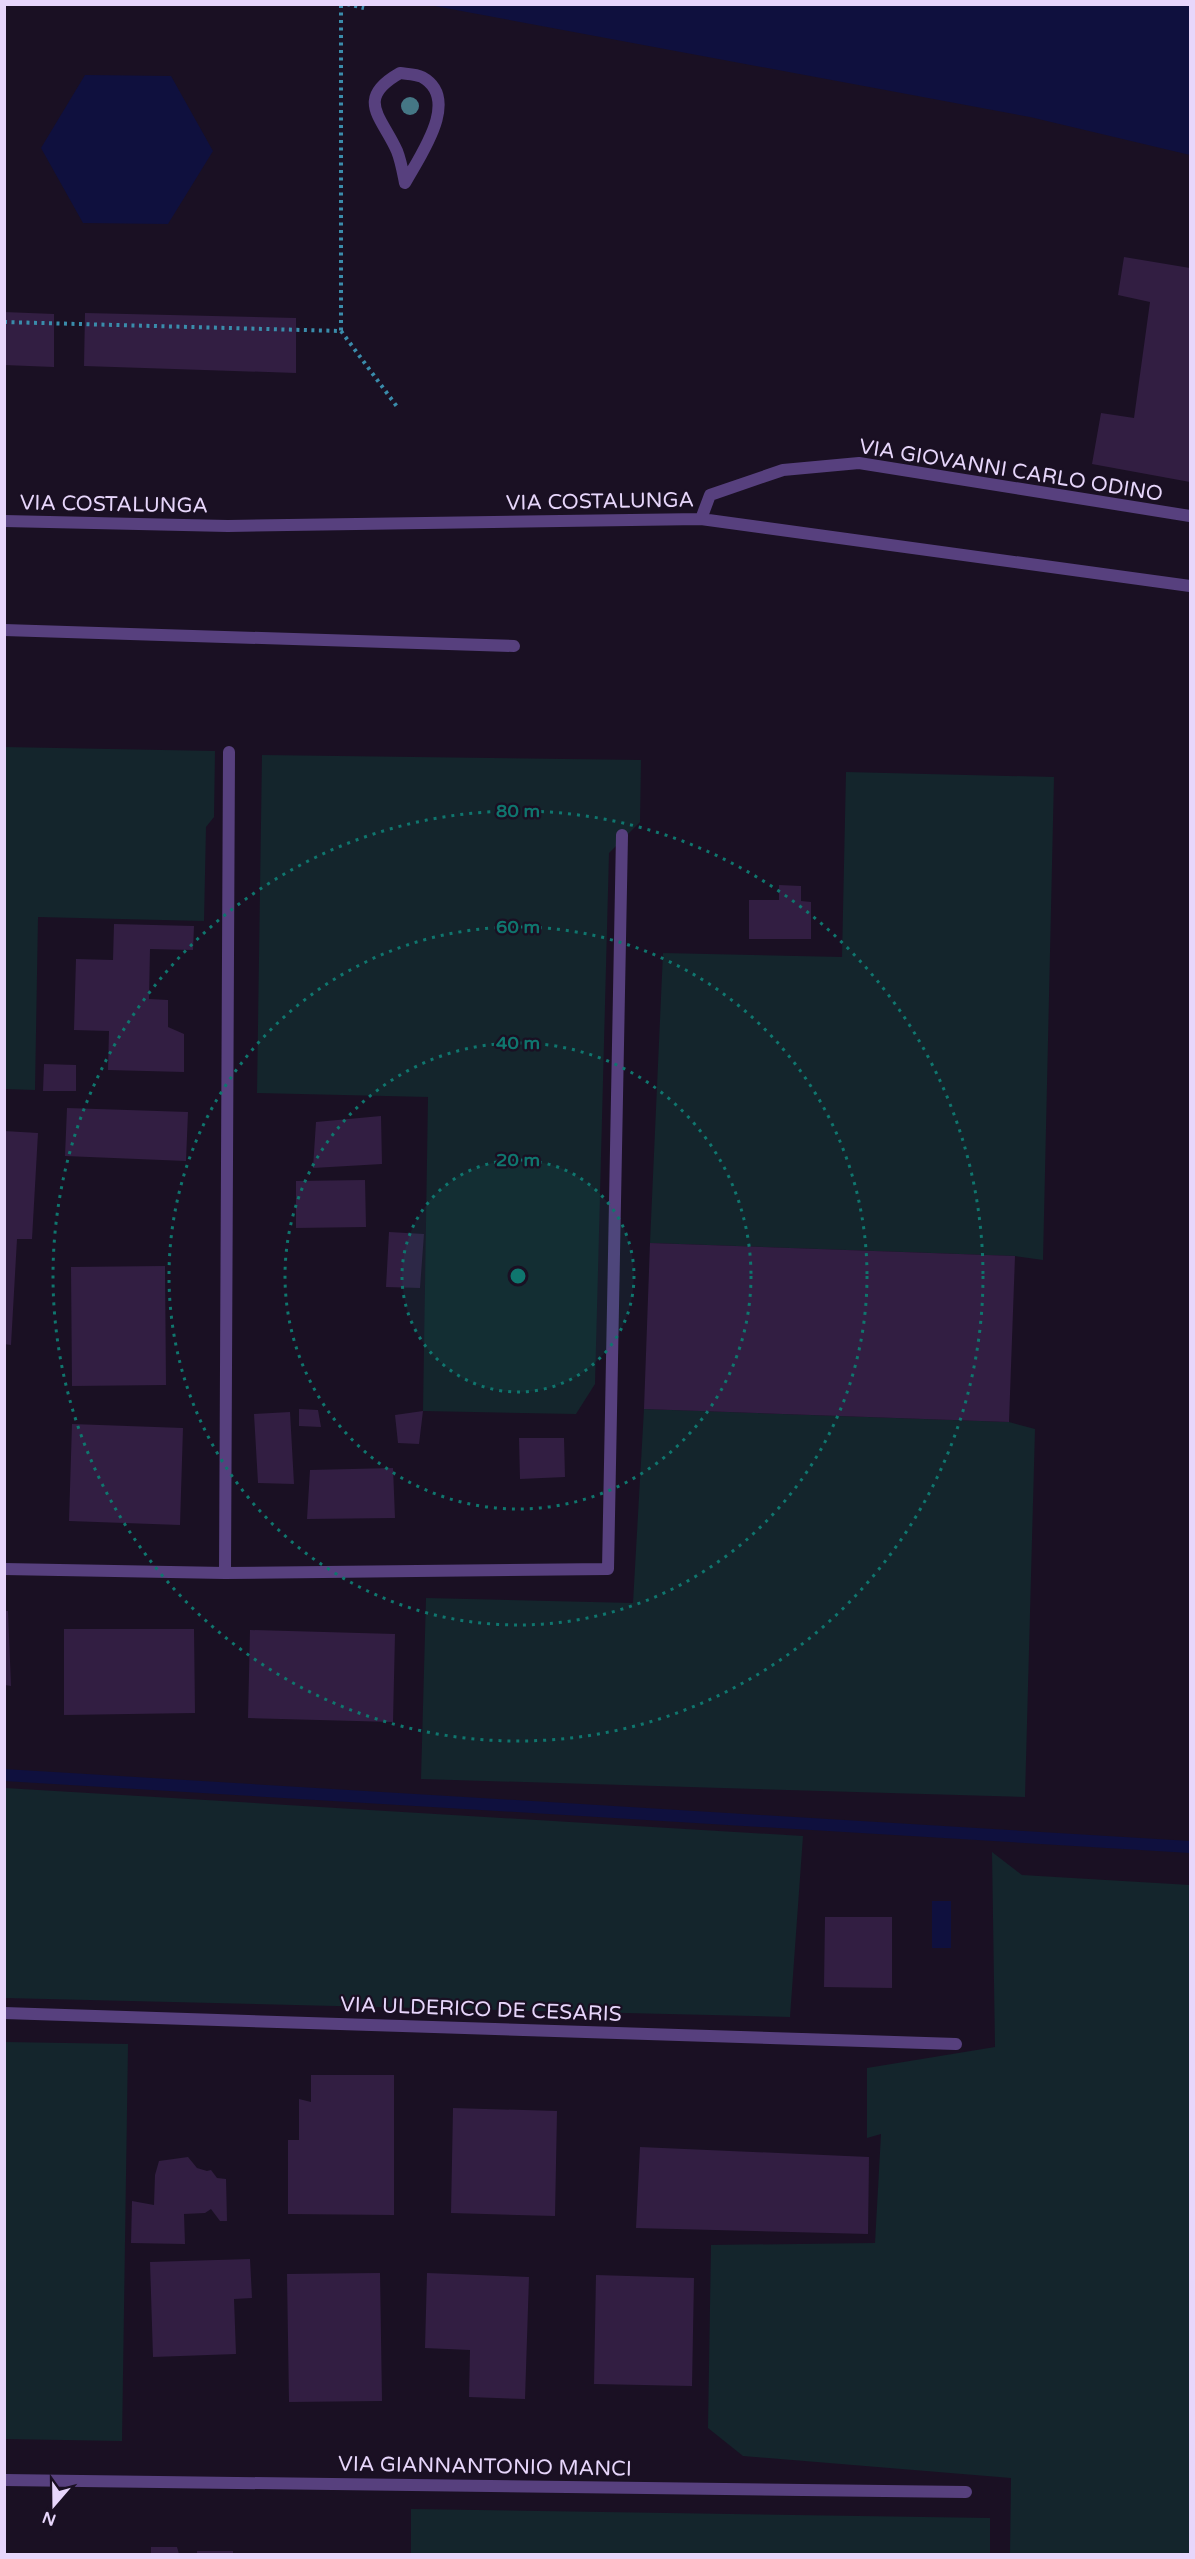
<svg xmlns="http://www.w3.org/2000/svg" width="1195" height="2559" viewBox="0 0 1195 2559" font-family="'Varela Round',sans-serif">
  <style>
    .green { fill: #14252c }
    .water { fill: #0f103e }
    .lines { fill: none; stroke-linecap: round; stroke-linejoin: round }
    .stream { stroke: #0f103e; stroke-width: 12 }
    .building { fill: #321e42 }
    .path { stroke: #3a8cab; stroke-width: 4; stroke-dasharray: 3 4.5; stroke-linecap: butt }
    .lane { stroke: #57407e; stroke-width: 12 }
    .street { stroke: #57407e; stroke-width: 12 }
    .tree { fill: #457785 }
    .ring { fill: none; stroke: #0f766e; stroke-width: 3; stroke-dasharray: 3 6 }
    .labels { text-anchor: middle; stroke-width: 4.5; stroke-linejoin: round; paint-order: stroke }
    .street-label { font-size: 21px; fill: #e7d6fb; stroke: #1a1023 }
    .centre { fill: #0f766e; stroke: #1a1023; stroke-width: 3 }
    .ring-label { font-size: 18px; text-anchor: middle; font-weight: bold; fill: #0f766e; stroke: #1a1023; stroke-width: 4.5; stroke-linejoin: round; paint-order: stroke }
  </style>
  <rect width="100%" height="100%" fill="#1a1023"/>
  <!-- green -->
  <path class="green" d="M 5,747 L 215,751 L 214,817 L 206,827 L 204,921 L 38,917 L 35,1090 L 5,1089 Z
    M 262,755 L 641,760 L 640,822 L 609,853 L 595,1384 L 576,1414 L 423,1411 L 428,1097 L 257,1093 Z
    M 846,772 L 1054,777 L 1043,1260 L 1015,1256 L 650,1243 L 663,953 L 842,957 Z
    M 644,1409 L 1009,1422 L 1035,1429 L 1025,1797 L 421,1779 L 426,1598 L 633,1603 Z
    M 5,1788 L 803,1836 L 790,2017 L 5,1998 Z
    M 992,1852 L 1022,1875 L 1190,1885 L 1190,2554 L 1010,2554 L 1011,2478 L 743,2456 L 708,2428 L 711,2245 L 875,2243 L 881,2134 L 867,2138 L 867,2068 L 995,2047 Z
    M 5,2042 L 128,2044 L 122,2441 L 5,2439 Z
    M 411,2509 L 990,2518 L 990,2554 L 411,2554 Z"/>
  <!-- water -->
  <path class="water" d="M 429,5 L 1190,5 L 1190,155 L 1030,117 Z
    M 85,75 L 171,76 L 213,151 L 168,224 L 83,223 L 41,148 Z
    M 932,1901 L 951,1901 L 951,1948 L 932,1948 Z"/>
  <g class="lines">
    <!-- stream -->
    <path class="stream" d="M 4,1775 L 1190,1847"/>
  </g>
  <!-- building -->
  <path class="building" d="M 1124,257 L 1190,268 L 1190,482 L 1092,464 L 1101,413 L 1134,418 L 1150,302 L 1118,295 Z
    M 4,312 L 54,314 L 54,367 L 4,365 Z
    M 85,313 L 296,318 L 296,373 L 84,366 Z
    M 779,885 L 801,886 L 801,901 L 811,902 L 811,939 L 749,939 L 749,900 L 779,900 Z
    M 114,924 L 194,926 L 193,950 L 150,949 L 149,999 L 168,1000 L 168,1027 L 184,1034 L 184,1072 L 108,1070 L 109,1031 L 74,1030 L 76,959 L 113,960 Z
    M 44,1064 L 76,1065 L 76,1091 L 43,1091 Z
    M 67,1108 L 188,1112 L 186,1161 L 65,1156 Z
    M 381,1116 L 382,1164 L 313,1168 L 316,1122 Z
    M 4,1131 L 38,1133 L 32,1239 L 17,1239 L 11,1345 L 4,1344 Z
    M 365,1180 L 366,1227 L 296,1228 L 296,1181 Z
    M 389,1232 L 424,1234 L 420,1288 L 386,1287 Z
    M 650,1243 L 1015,1256 L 1009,1422 L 644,1409 Z
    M 165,1266 L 166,1385 L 72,1386 L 71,1267 Z
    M 299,1409 L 318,1410 L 321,1427 L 299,1426 Z
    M 423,1411 L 419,1444 L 398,1443 L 395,1415 Z
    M 290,1412 L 294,1484 L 258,1483 L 254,1414 Z
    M 72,1424 L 183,1428 L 180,1525 L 69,1521 Z
    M 519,1438 L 564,1438 L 565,1477 L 520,1479 Z
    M 393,1468 L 395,1518 L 307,1519 L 310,1470 Z
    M 5,1611 L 8,1611 L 11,1686 L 5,1685 Z
    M 64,1629 L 194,1629 L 195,1713 L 64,1715 Z
    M 250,1630 L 395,1634 L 393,1722 L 248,1718 Z
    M 825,1917 L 892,1917 L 892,1988 L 824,1987 Z
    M 311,2075 L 394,2075 L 394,2215 L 288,2214 L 288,2140 L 299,2140 L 299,2099 L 311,2102 Z
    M 453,2108 L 557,2111 L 555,2216 L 451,2213 Z
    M 640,2147 L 869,2157 L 868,2234 L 636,2228 Z
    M 188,2157 L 197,2168 L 207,2171 L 211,2170 L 217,2178 L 226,2179 L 227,2221 L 220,2221 L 211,2209 L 205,2213 L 184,2214 L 185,2244 L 131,2243 L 132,2201 L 154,2205 L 155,2175 L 159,2161 Z
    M 250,2259 L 252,2298 L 234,2299 L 236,2354 L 153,2357 L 150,2262 Z
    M 380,2273 L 382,2401 L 289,2402 L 287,2274 Z
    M 427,2273 L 529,2277 L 525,2399 L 469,2397 L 470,2350 L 425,2348 Z
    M 596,2275 L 694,2278 L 692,2386 L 594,2384 Z
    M 151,2547 L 177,2547 L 179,2554 L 151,2554 Z
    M 197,2551 L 233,2551 L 233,2554 L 197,2554 Z"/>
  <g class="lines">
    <!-- path -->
    <path class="path" d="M 347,4 L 364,8
      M 4,322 L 341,331 L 341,4
      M 341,331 L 398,408"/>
    <!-- lane -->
    <path class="lane" d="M 400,73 C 407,74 416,74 422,77 C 462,99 419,157 405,183 C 403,173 401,161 397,151 C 382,117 354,99 400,73 Z
      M 4,630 L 514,646"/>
    <!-- street -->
    <path class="street" d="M 701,519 L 710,495 L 783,470 L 859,463 L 1190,516
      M 4,521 L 228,526 L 701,519 L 1190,586
      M 4,1569 L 225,1573 L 608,1569 L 622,835
      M 225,1573 L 229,752
      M 4,2013 L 956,2044
      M 4,2480 L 966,2492"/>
  </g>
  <!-- trees -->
  <circle class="tree" cx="410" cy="106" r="9"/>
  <!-- distance rings -->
  <circle cx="518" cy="1276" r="116" fill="#0f766e" fill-opacity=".12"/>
  <g class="ring">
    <circle cx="518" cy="1276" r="116"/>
    <circle cx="518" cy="1276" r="233"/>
    <circle cx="518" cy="1276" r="349"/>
    <circle cx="518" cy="1276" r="465"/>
  </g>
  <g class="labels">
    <!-- street labels -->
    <g class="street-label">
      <text transform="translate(1011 470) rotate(9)" y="7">VIA GIOVANNI CARLO ODINO</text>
      <text transform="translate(600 501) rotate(-1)" y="7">VIA COSTALUNGA</text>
      <text transform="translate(114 504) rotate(1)" y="7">VIA COSTALUNGA</text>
      <text transform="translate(481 2009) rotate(2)" y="7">VIA ULDERICO DE CESARIS</text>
      <text transform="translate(485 2466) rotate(1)" y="7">VIA GIANNANTONIO MANCI</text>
    </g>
  </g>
  <circle cx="518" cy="1276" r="9" class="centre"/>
  <g class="ring-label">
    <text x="518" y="817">80 m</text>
    <text x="518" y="933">60 m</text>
    <text x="518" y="1049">40 m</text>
    <text x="518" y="1166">20 m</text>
  </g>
  <!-- border -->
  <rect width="1195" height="2559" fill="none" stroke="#e7d6fb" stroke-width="12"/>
  <!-- north arrow -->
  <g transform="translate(54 2505) rotate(200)" stroke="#1a1023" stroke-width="4.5" paint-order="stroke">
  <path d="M0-4.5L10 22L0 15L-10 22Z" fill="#e7d6fb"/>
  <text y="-9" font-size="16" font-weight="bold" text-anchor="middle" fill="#e7d6fb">N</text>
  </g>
</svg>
